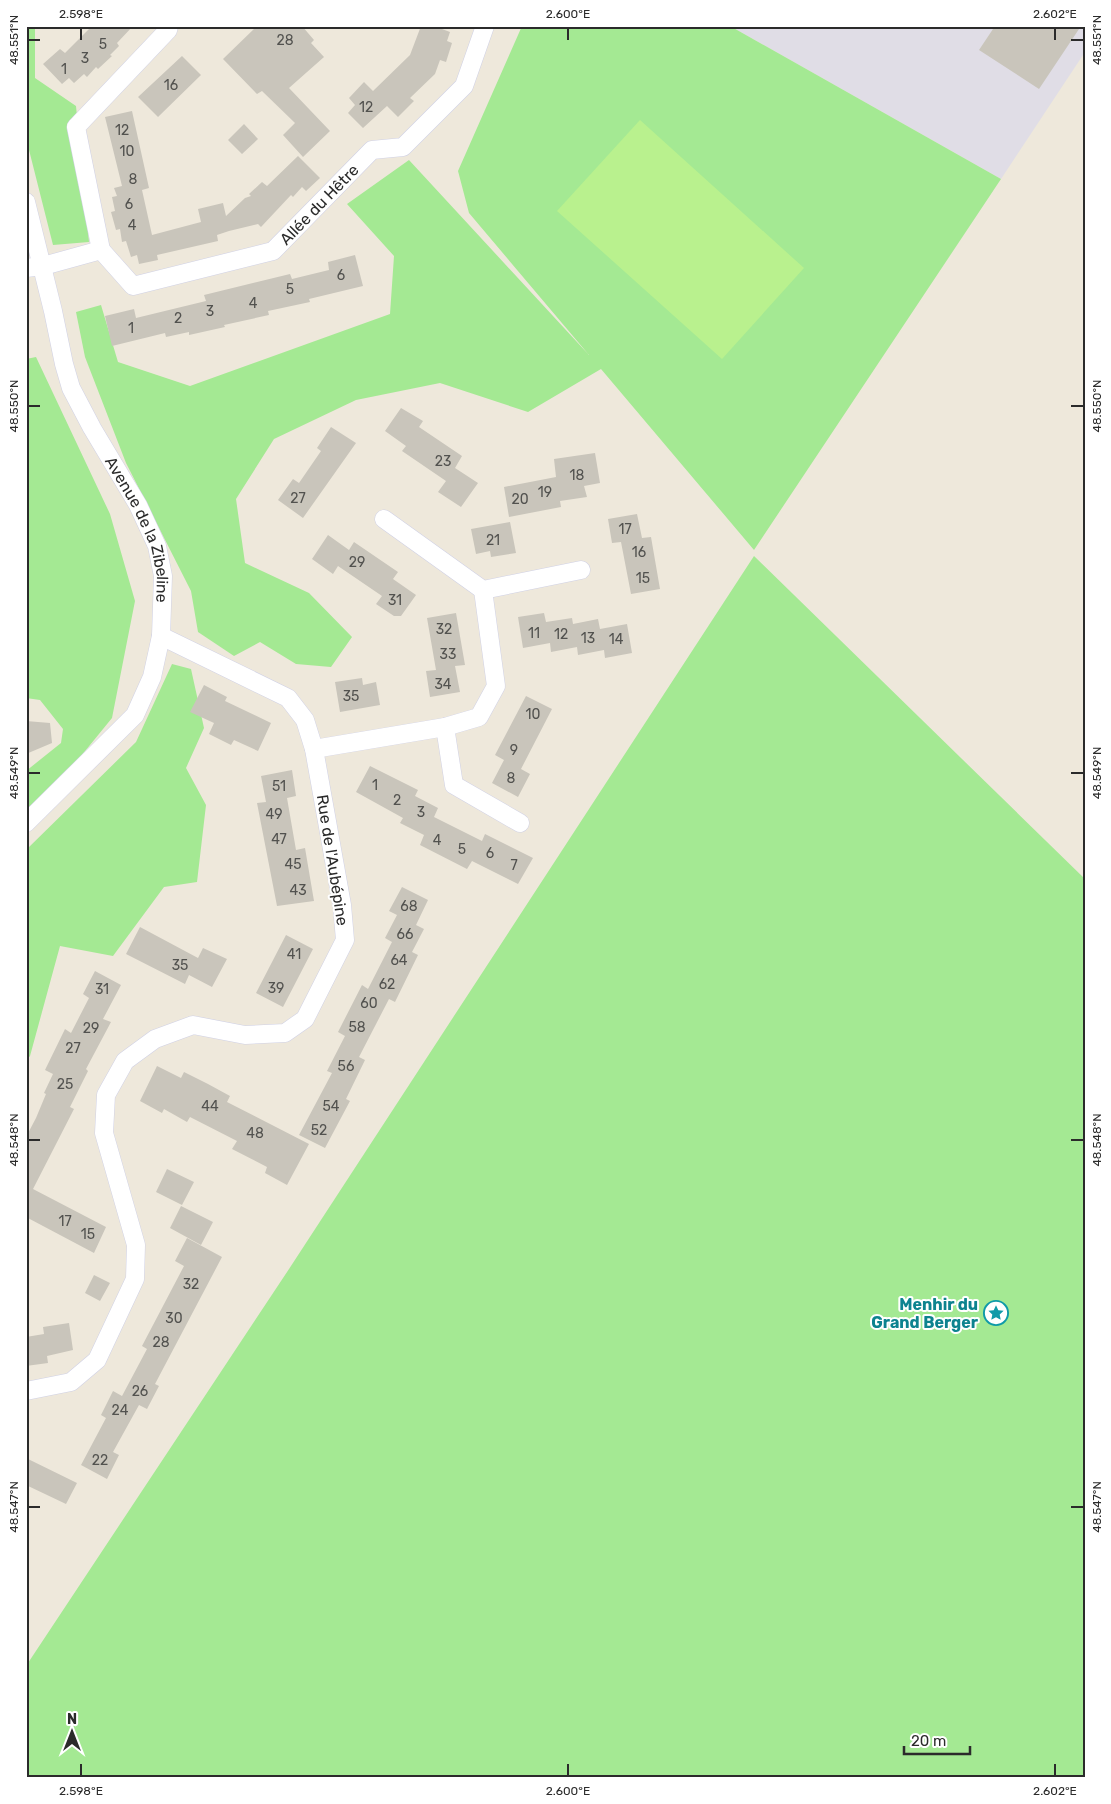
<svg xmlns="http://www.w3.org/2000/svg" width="1111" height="1804" viewBox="0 0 1111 1804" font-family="Rubik,sans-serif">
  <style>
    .industrial { fill: #e0dde6 }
    .green { fill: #a4e993 }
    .pitch { fill: #b9f18e }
    .building { fill: #c9c5bb }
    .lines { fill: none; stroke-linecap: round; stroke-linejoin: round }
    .street-casing { stroke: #d0d1e5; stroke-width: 19 }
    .street { stroke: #fff; stroke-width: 18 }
    .ticks { fill: none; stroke: #2b2b2b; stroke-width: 2 }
    .labels { text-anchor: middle; stroke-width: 4; stroke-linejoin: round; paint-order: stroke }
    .number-label { font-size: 14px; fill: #52524f }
    .street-label { font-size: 16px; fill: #2b2b2b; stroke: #fff }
    .culture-label { font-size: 16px; font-weight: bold; fill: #0d838f; stroke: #fff; text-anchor: end }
    .neatline { fill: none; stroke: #2b2b2b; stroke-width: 2 }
    .ticks-label { font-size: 12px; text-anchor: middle; fill: #2b2b2b }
  </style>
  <rect width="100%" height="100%" fill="#eee8db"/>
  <!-- industrial -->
  <path class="industrial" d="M 730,26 L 1085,26 L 1085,52 L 1001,179 Z"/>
  <!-- green -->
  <path class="green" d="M 26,26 L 36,26 L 35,29 L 35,78 L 76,106 L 89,242 L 53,245 L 26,138 Z
    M 522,26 L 730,26 L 1001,179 L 754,550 L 601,369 L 528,412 L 440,383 L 356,400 L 274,439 L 236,499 L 245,563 L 309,593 L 352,637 L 331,667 L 296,664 L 260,642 L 234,656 L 198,632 L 191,591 L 126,463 L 85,357 L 76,312 L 101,305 L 118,362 L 190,386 L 390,314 L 394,256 L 347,204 L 409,160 L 589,355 L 469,213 L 458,171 Z
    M 36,357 L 110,514 L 135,601 L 112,718 L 59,783 L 26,817 L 26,771 L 61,743 L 63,729 L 40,700 L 26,698 L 26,359 Z
    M 754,556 L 1085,879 L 1085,1778 L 26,1778 L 26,1666 L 289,1269 Z
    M 172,664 L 191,669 L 204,728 L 186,768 L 206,805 L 197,882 L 164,887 L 113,956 L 60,946 L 30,1056 L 26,1061 L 26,850 L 136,742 Z"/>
  <!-- pitch -->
  <path class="pitch" d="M 640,120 L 804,268 L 722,359 L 557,211 Z"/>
  <!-- building -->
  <path class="building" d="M 92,26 L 133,26 L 117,43 L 119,46 L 110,55 L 112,56 L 98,69 L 96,67 L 87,77 L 84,74 L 74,83 L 69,78 L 62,84 L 43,64 L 60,49 L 65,53 Z
    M 257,26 L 302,26 L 314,40 L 311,43 L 324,57 L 289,88 L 330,131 L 303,157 L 283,135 L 295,123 L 262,91 L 257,94 L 223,59 Z
    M 421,26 L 434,26 L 450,32 L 447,41 L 452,43 L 446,62 L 440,60 L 435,74 L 410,98 L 414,101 L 398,117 L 387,106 L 363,128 L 348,113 L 355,105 L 349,98 L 364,82 L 373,91 L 410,55 Z
    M 995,26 L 1081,26 L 1039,89 L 979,50 Z
    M 182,56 L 201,75 L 158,117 L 138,97 Z
    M 132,111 L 149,188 L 142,190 L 152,235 L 201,222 L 198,209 L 223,203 L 226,216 L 245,198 L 251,196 L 249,194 L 262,182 L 267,186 L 298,156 L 320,178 L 306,191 L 302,187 L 293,197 L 291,195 L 261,227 L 258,224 L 229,231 L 217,235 L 218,241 L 157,255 L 158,260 L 139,264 L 137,255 L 131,257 L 126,241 L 122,242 L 120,229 L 116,230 L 111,212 L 115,211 L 112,197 L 117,196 L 114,188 L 122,186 L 105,117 Z
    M 244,124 L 258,139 L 242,154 L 228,140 Z
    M 355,255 L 363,286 L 309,299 L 310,302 L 268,311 L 269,315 L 224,325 L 225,327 L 189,335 L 189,332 L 166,337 L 165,333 L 112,346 L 105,316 L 134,309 L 136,318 L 206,301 L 204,295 L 290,274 L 292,279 L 329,270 L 328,262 Z
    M 401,408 L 423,421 L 419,427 L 462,456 L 455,468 L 478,483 L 461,507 L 438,492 L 446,481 L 402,451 L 406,446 L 385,431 Z
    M 331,427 L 356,443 L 303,518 L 278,500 L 293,479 L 299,483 L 321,451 L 317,448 Z
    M 595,453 L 600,483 L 584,486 L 587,497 L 560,501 L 561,507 L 509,517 L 504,487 L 556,477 L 554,459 Z
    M 637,514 L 642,538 L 651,537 L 660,589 L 631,594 L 621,542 L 612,543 L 608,519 Z
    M 510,522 L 516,553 L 491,557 L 490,551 L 476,554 L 471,529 Z
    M 328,535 L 349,550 L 354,542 L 398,572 L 393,579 L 416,595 L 401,616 L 394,616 L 376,604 L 382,596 L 338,566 L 333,574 L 312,559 Z
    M 456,613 L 465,665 L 455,666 L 460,692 L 430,697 L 426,671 L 436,670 L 427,618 Z
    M 544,613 L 546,622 L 572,618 L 573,624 L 598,619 L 600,629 L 627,624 L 632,653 L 605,658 L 604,650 L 578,655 L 577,647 L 551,652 L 550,643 L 523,648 L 518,617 Z
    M 362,678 L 363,685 L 376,682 L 380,705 L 340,712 L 335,682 Z
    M 204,685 L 227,697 L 225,701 L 271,723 L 258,751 L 234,740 L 231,745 L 209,734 L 214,723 L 190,712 Z
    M 526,696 L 552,709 L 521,769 L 530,774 L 518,797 L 492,783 L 504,760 L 495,755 Z
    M 26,721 L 50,723 L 52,743 L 26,754 Z
    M 370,766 L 418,790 L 415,796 L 438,808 L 434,817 L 482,841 L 485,834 L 533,858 L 518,884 L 472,861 L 467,869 L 420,845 L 424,835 L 400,823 L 403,818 L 356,792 Z
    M 292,770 L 296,796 L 287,798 L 296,850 L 305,848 L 314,901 L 277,906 L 257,803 L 266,802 L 261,776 Z
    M 402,887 L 428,900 L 416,925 L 424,929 L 412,952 L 418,955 L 395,1002 L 389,999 L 359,1057 L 365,1060 L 346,1099 L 350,1101 L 325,1148 L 299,1135 L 332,1073 L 327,1071 L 345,1036 L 338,1032 L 362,985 L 368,989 L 392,942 L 385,938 L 397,915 L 389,911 Z
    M 140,927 L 198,958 L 203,948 L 227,959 L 212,987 L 189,975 L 185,984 L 126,954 Z
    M 286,935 L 313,949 L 283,1007 L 256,993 Z
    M 95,971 L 121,985 L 103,1019 L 111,1022 L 86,1069 L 88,1071 L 70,1107 L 74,1109 L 33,1189 L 106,1227 L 94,1253 L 26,1217 L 26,1137 L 36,1118 L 46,1094 L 44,1093 L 53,1074 L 45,1070 L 65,1029 L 71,1033 L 89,998 L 83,994 Z
    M 157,1066 L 181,1078 L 184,1072 L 208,1084 L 230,1096 L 227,1102 L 309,1144 L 287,1185 L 265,1173 L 267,1167 L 232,1149 L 237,1141 L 190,1117 L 187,1122 L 164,1109 L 162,1113 L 140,1101 Z
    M 167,1169 L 194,1182 L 182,1205 L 156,1192 Z
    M 181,1206 L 213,1222 L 201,1245 L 170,1228 Z
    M 187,1238 L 222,1257 L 155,1384 L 159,1386 L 147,1409 L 139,1405 L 113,1452 L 119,1455 L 107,1479 L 81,1465 L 106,1418 L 101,1415 L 113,1391 L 122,1396 L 147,1349 L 142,1346 L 184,1266 L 175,1261 Z
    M 94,1275 L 110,1283 L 100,1301 L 85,1293 Z
    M 69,1323 L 73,1350 L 47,1356 L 48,1363 L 26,1366 L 26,1337 L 44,1334 L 43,1327 Z
    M 26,1458 L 77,1483 L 66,1504 L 26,1485 Z"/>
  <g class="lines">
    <defs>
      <g id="street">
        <path id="s1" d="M 26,202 L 53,311 L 64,364 L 71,388 L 92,428 L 138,505 L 157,546 L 163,576 L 161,636 L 152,677 L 135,715 L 26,823"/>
        <path id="s2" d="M 101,250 L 133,286 L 273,251 L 372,150 L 403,147 L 464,86 L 485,26"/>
        <path d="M 26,268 L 43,266 L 101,250 L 76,127 L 168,30 L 169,26"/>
        <path d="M 384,519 L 483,590 L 581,570"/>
        <path d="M 445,727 L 454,785 L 520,823"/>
        <path d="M 314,749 L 445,727 L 479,717 L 496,686 L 483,590"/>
        <path d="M 26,1391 L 71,1382 L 97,1360 L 135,1279 L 136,1245 L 104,1133 L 106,1095 L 125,1061 L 155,1039 L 193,1025 L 245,1035 L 285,1033 L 305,1019 L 345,940 L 342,905 L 314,749 L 305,720 L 288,698 L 161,636"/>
      </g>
    </defs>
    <!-- street casing -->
    <use href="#street" class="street-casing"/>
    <!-- street -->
    <use href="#street" class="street"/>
  </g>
  <!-- ticks -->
  <path class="ticks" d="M 81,28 L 81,40M 568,28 L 568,40M 1055,28 L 1055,40M 28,40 L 40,40M 1071,40 L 1084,40M 28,406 L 40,406M 1071,406 L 1084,406M 28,773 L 40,773M 1071,773 L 1084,773M 28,1140 L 40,1140M 1071,1140 L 1084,1140M 28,1507 L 40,1507M 1071,1507 L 1084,1507M 81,1764 L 81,1776M 568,1764 L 568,1776M 1055,1764 L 1055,1776"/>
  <!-- icons -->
  <defs>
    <symbol id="sight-ring" viewBox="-11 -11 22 22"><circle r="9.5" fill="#fff" stroke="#0f9aa8" stroke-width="1.5"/><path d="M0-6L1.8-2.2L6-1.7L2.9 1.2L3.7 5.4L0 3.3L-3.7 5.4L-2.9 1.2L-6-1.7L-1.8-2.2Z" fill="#0f9aa8"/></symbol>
  </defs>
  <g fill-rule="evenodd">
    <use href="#sight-ring" x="982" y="1299" width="28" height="28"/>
  </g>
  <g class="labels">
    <!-- number labels -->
    <g class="number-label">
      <text x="285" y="45">28</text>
      <text x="103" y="49">5</text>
      <text x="85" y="63">3</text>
      <text x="64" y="74">1</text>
      <text x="171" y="90">16</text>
      <text x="366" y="112">12</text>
      <text x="122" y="135">12</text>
      <text x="127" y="156">10</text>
      <text x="133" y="184">8</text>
      <text x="129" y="209">6</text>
      <text x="132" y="230">4</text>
      <text x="341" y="280">6</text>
      <text x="290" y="294">5</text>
      <text x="253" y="308">4</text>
      <text x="210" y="316">3</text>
      <text x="178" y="323">2</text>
      <text x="131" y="333">1</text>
      <text x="443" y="466">23</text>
      <text x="577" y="480">18</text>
      <text x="545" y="497">19</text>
      <text x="298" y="503">27</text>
      <text x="520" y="504">20</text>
      <text x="625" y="534">17</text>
      <text x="493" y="545">21</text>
      <text x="639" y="557">16</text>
      <text x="357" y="567">29</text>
      <text x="643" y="583">15</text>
      <text x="395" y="605">31</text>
      <text x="444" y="634">32</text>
      <text x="534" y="638">11</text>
      <text x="561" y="639">12</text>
      <text x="588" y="643">13</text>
      <text x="616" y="644">14</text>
      <text x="448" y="659">33</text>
      <text x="443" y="689">34</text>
      <text x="351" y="701">35</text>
      <text x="533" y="719">10</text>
      <text x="514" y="755">9</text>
      <text x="511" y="783">8</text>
      <text x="375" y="790">1</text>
      <text x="279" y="791">51</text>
      <text x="397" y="805">2</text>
      <text x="421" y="817">3</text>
      <text x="274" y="819">49</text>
      <text x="279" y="844">47</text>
      <text x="437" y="845">4</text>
      <text x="462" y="854">5</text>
      <text x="490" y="858">6</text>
      <text x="293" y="869">45</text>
      <text x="514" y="870">7</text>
      <text x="298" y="895">43</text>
      <text x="409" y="911">68</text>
      <text x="405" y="939">66</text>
      <text x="294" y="959">41</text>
      <text x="399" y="965">64</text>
      <text x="180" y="970">35</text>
      <text x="387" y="989">62</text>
      <text x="276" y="993">39</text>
      <text x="102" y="994">31</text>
      <text x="369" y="1008">60</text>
      <text x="357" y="1032">58</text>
      <text x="91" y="1033">29</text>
      <text x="73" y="1053">27</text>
      <text x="346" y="1071">56</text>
      <text x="65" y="1089">25</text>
      <text x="210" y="1111">44</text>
      <text x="331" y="1111">54</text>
      <text x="319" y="1135">52</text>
      <text x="255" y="1138">48</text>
      <text x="65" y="1226">17</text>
      <text x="88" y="1239">15</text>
      <text x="191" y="1289">32</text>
      <text x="174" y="1323">30</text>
      <text x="161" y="1347">28</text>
      <text x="140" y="1396">26</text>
      <text x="120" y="1415">24</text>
      <text x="100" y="1465">22</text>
    </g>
    <!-- street labels -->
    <g class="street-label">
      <text dy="6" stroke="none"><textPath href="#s2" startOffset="258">Allée du Hêtre</textPath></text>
      <text dy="6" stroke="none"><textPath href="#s1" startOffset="350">Avenue de la Zibeline</textPath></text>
      <text transform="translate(333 860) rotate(81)" y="6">Rue de l'Aubépine</text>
    </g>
    <!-- culture labels -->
    <g class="culture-label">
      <text x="978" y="1310">Menhir du<tspan x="978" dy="18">Grand Berger</tspan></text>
    </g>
  </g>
  <!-- border -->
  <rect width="1111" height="1804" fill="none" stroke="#ffffff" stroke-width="55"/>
  <!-- north arrow -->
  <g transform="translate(72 1732)" stroke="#ffffff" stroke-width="4" paint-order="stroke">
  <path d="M0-4L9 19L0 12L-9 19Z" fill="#2b2b2b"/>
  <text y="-8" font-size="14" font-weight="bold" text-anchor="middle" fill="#2b2b2b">N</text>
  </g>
  <!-- scale -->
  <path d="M904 1746v8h66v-8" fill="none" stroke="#2b2b2b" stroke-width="2.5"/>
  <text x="911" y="1746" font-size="15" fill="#2b2b2b" stroke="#ffffff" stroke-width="4" paint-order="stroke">20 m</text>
  <rect x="28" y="28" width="1056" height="1748" class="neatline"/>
  <g class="ticks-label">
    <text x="81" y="18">2.598°E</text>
    <text x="568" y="18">2.600°E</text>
    <text x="1055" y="18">2.602°E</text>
    <text transform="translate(14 40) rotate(-90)" y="4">48.551°N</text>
    <text transform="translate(1097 40) rotate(-90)" y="4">48.551°N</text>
    <text transform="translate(14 406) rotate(-90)" y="4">48.550°N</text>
    <text transform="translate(1097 406) rotate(-90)" y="4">48.550°N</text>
    <text transform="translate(14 773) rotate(-90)" y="4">48.549°N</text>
    <text transform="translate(1097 773) rotate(-90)" y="4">48.549°N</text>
    <text transform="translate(14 1140) rotate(-90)" y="4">48.548°N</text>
    <text transform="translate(1097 1140) rotate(-90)" y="4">48.548°N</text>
    <text transform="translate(14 1507) rotate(-90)" y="4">48.547°N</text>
    <text transform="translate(1097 1507) rotate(-90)" y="4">48.547°N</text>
    <text x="81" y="1795">2.598°E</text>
    <text x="568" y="1795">2.600°E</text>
    <text x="1055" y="1795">2.602°E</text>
  </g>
</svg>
